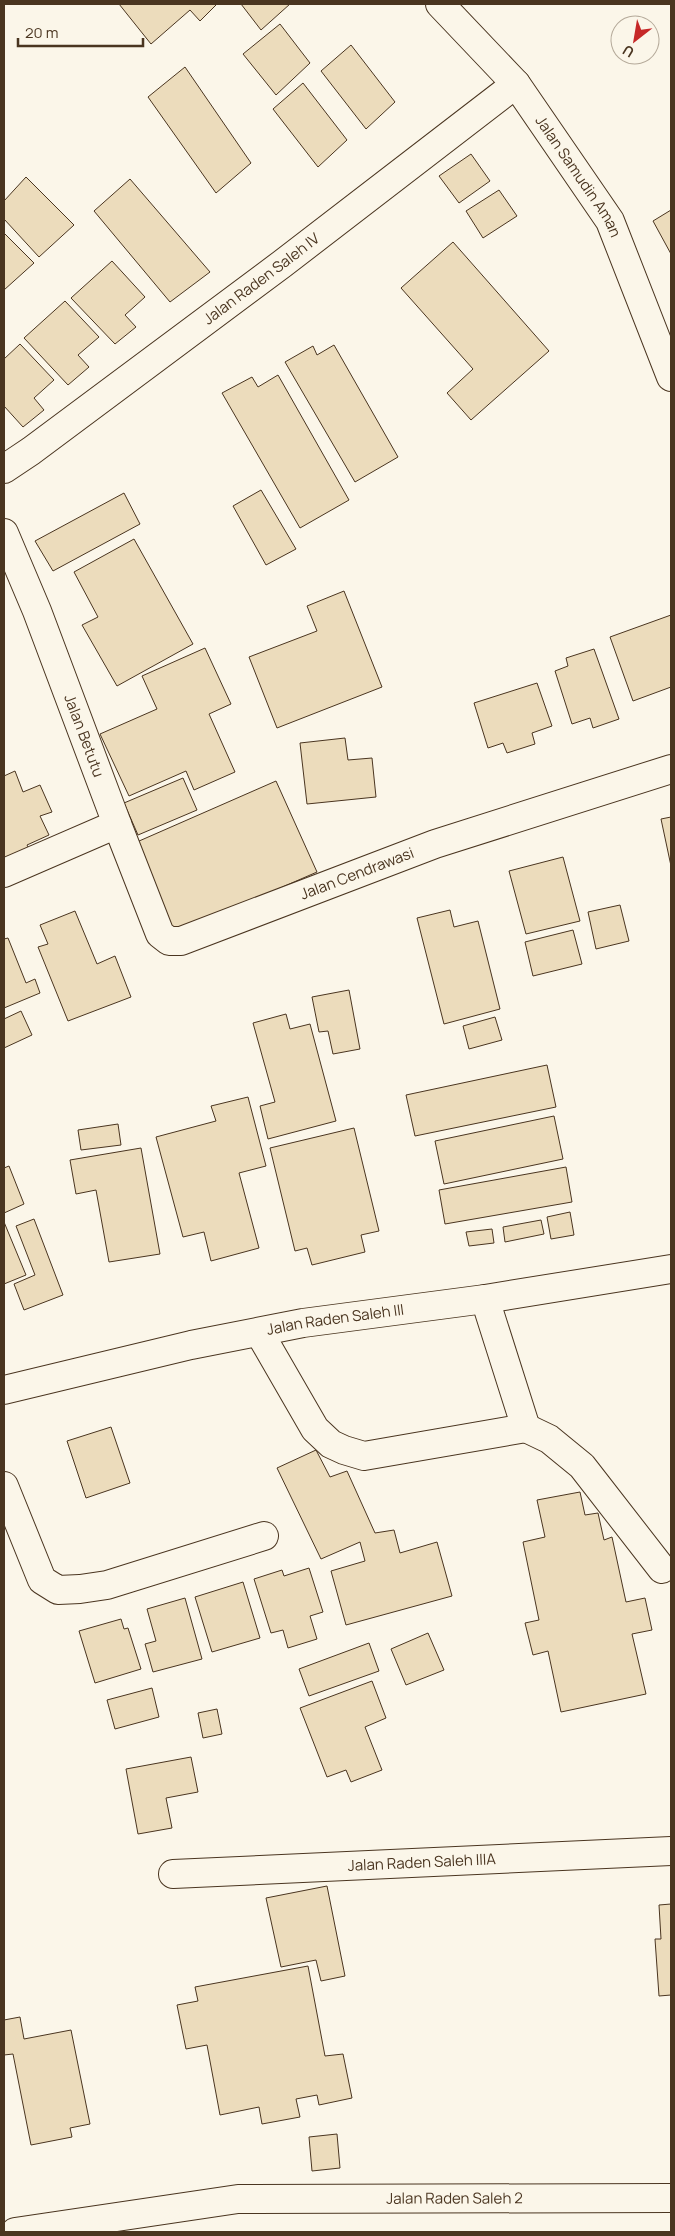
<svg xmlns="http://www.w3.org/2000/svg" width="675" height="2236" viewBox="0 0 675 2236" font-family="Manrope,sans-serif">
  <style>
    .building { fill: #ecdcbc; stroke: #4a3520 }
    .lines { fill: none; stroke-linecap: round; stroke-linejoin: round }
    .minor-casing { stroke: #4a3520; stroke-width: 30 }
    .minor { stroke: #fbf6e9; stroke-width: 28 }
    .labels { text-anchor: middle; stroke-width: 4; stroke-linejoin: round; paint-order: stroke }
    .street-label { font-size: 15px; fill: #4a3520; stroke: #fbf6e9 }
  </style>
  <rect width="100%" height="100%" fill="#fbf6e9"/>
  <!-- building -->
  <path class="building" d="M 119,4 L 217,4 L 200,21 L 190,10 L 151,44 Z
    M 241,4 L 290,4 L 261,30 Z
    M 280,24 L 310,63 L 276,95 L 243,54 Z
    M 351,45 L 395,102 L 366,129 L 321,71 Z
    M 185,67 L 251,163 L 216,193 L 148,97 Z
    M 303,83 L 347,140 L 318,167 L 273,109 Z
    M 471,154 L 490,181 L 459,203 L 439,176 Z
    M 26,177 L 74,225 L 39,257 L 4,219 L 4,201 Z
    M 130,179 L 210,272 L 170,302 L 94,211 Z
    M 499,190 L 517,216 L 483,238 L 466,211 Z
    M 671,210 L 671,254 L 653,221 Z
    M 4,233 L 34,263 L 4,290 Z
    M 453,242 L 549,351 L 471,420 L 447,393 L 473,369 L 401,288 Z
    M 112,261 L 145,297 L 125,315 L 136,327 L 115,344 L 71,298 Z
    M 65,301 L 99,337 L 78,355 L 89,367 L 68,385 L 24,338 Z
    M 20,344 L 54,380 L 34,398 L 44,410 L 23,427 L 4,406 L 4,359 Z
    M 334,345 L 398,457 L 355,482 L 285,362 L 313,346 L 317,355 Z
    M 278,375 L 349,500 L 300,528 L 222,393 L 252,377 L 258,387 Z
    M 261,490 L 296,549 L 266,565 L 233,506 Z
    M 124,493 L 140,524 L 53,571 L 35,541 Z
    M 134,539 L 193,644 L 117,686 L 82,625 L 98,617 L 74,572 Z
    M 344,591 L 382,687 L 277,728 L 249,657 L 317,631 L 307,606 Z
    M 671,615 L 671,687 L 633,701 L 610,637 Z
    M 205,648 L 231,704 L 209,714 L 235,772 L 194,790 L 186,771 L 129,796 L 100,734 L 157,709 L 142,676 Z
    M 594,649 L 619,719 L 593,728 L 590,718 L 572,724 L 555,671 L 568,666 L 566,658 Z
    M 537,683 L 552,726 L 532,733 L 535,744 L 507,753 L 503,743 L 488,748 L 474,703 Z
    M 345,738 L 348,760 L 372,758 L 376,797 L 307,804 L 300,743 Z
    M 15,771 L 23,792 L 40,785 L 52,812 L 40,816 L 49,835 L 27,845 L 32,855 L 4,866 L 4,776 Z
    M 183,778 L 197,810 L 138,835 L 124,803 Z
    M 276,781 L 317,872 L 170,936 L 130,845 Z
    M 671,817 L 671,866 L 661,819 Z
    M 563,857 L 580,921 L 526,934 L 509,871 Z
    M 620,905 L 629,941 L 596,949 L 588,912 Z
    M 450,910 L 454,927 L 478,921 L 500,1009 L 444,1024 L 417,918 Z
    M 75,911 L 97,964 L 115,956 L 131,997 L 68,1021 L 38,947 L 48,944 L 40,925 Z
    M 573,930 L 582,964 L 533,976 L 525,942 Z
    M 8,938 L 26,983 L 35,979 L 40,993 L 4,1008 L 4,939 Z
    M 349,990 L 360,1049 L 333,1054 L 328,1031 L 319,1032 L 312,997 Z
    M 21,1011 L 32,1035 L 4,1048 L 4,1019 Z
    M 286,1014 L 290,1029 L 310,1024 L 336,1121 L 268,1139 L 260,1106 L 275,1102 L 253,1023 Z
    M 495,1017 L 502,1040 L 469,1049 L 463,1026 Z
    M 547,1065 L 556,1107 L 415,1136 L 406,1095 Z
    M 248,1097 L 266,1166 L 239,1173 L 259,1248 L 211,1261 L 204,1232 L 183,1237 L 156,1137 L 216,1121 L 211,1106 Z
    M 554,1116 L 563,1159 L 444,1184 L 435,1141 Z
    M 118,1124 L 121,1145 L 81,1150 L 78,1130 Z
    M 354,1128 L 379,1231 L 361,1235 L 365,1252 L 312,1265 L 307,1248 L 295,1251 L 270,1148 Z
    M 141,1148 L 160,1254 L 109,1262 L 96,1190 L 76,1194 L 70,1160 Z
    M 9,1166 L 24,1204 L 4,1213 L 4,1168 Z
    M 566,1167 L 572,1202 L 445,1224 L 439,1190 Z
    M 570,1212 L 574,1235 L 551,1239 L 547,1217 Z
    M 34,1219 L 63,1295 L 24,1310 L 14,1284 L 35,1275 L 16,1226 Z
    M 541,1220 L 544,1234 L 505,1242 L 503,1227 Z
    M 4,1222 L 26,1275 L 4,1284 Z
    M 492,1229 L 494,1243 L 469,1246 L 466,1232 Z
    M 111,1427 L 130,1483 L 86,1498 L 67,1441 Z
    M 316,1450 L 330,1477 L 347,1471 L 375,1533 L 394,1530 L 400,1553 L 437,1542 L 452,1596 L 346,1625 L 331,1571 L 365,1561 L 360,1542 L 321,1559 L 277,1468 Z
    M 580,1492 L 585,1515 L 598,1513 L 604,1540 L 612,1537 L 626,1602 L 645,1598 L 652,1630 L 632,1634 L 646,1694 L 561,1712 L 548,1651 L 533,1655 L 525,1623 L 539,1620 L 523,1542 L 545,1537 L 537,1500 Z
    M 309,1568 L 323,1612 L 310,1616 L 317,1639 L 288,1648 L 283,1630 L 271,1633 L 254,1579 L 282,1570 L 284,1576 Z
    M 243,1582 L 260,1638 L 212,1652 L 195,1597 Z
    M 185,1598 L 202,1659 L 153,1672 L 145,1644 L 156,1641 L 147,1609 Z
    M 121,1619 L 124,1629 L 128,1628 L 141,1669 L 95,1683 L 79,1631 Z
    M 428,1633 L 444,1670 L 406,1685 L 391,1649 Z
    M 369,1643 L 379,1671 L 309,1696 L 299,1669 Z
    M 372,1681 L 386,1718 L 365,1727 L 382,1770 L 351,1782 L 346,1770 L 327,1777 L 300,1708 Z
    M 152,1688 L 159,1717 L 115,1729 L 107,1700 Z
    M 217,1709 L 222,1734 L 203,1738 L 198,1713 Z
    M 191,1757 L 198,1792 L 166,1798 L 172,1828 L 138,1834 L 126,1769 Z
    M 327,1886 L 345,1976 L 321,1981 L 316,1960 L 281,1967 L 266,1898 Z
    M 671,1904 L 671,1995 L 659,1996 L 655,1939 L 661,1939 L 659,1905 Z
    M 308,1966 L 325,2056 L 343,2054 L 352,2098 L 319,2105 L 317,2095 L 296,2099 L 300,2117 L 262,2124 L 259,2107 L 220,2115 L 207,2045 L 186,2049 L 177,2005 L 198,2001 L 195,1987 Z
    M 20,2017 L 24,2039 L 71,2030 L 90,2124 L 70,2128 L 72,2137 L 31,2145 L 13,2054 L 4,2055 L 4,2020 Z
    M 337,2134 L 340,2168 L 312,2171 L 309,2137 Z"/>
  <g class="lines">
    <defs>
      <g id="minor">
        <path id="s1" d="M 440,4 L 516,84 L 610,221 L 671,377"/>
        <path id="s2" d="M 4,469 L 31,451 L 282,264 L 516,84"/>
        <path id="s3" d="M 4,533 L 37,611 L 117,824 L 4,873"/>
        <path id="s4" d="M 117,824 L 160,934 L 169,941 L 181,941 L 435,844 L 671,769"/>
        <path d="M 259,1332 L 315,1429 L 331,1444 L 344,1450 L 364,1456 L 526,1428 L 485,1299"/>
        <path id="s5" d="M 4,1390 L 191,1345 L 303,1323 L 485,1299 L 671,1269"/>
        <path d="M 526,1428 L 549,1439 L 582,1466 L 662,1569"/>
        <path d="M 4,1486 L 42,1580 L 58,1590 L 80,1589 L 107,1585 L 264,1536"/>
        <path id="s6" d="M 173,1874 L 671,1851"/>
        <path id="s7" d="M 15,2232 L 238,2199 L 671,2198"/>
      </g>
    </defs>
    <!-- minor casing -->
    <use href="#minor" class="minor-casing"/>
    <!-- minor -->
    <use href="#minor" class="minor"/>
  </g>
  <g class="labels">
    <!-- street labels -->
    <g class="street-label">
      <text dy="5" stroke="none"><textPath href="#s1" startOffset="222">Jalan Samudin Aman</textPath></text>
      <text dy="5" stroke="none"><textPath href="#s2" startOffset="320">Jalan Raden Saleh IV</textPath></text>
      <text dy="5" stroke="none"><textPath href="#s3" startOffset="218">Jalan Betutu</textPath></text>
      <text dy="5" stroke="none"><textPath href="#s4" startOffset="330">Jalan Cendrawasi</textPath></text>
      <text dy="5" stroke="none"><textPath href="#s5" startOffset="339">Jalan Raden Saleh III</textPath></text>
      <text dy="5" stroke="none"><textPath href="#s6" startOffset="249">Jalan Raden Saleh IIIA</textPath></text>
      <text dy="5" stroke="none"><textPath href="#s7" startOffset="442">Jalan Raden Saleh 2</textPath></text>
    </g>
  </g>
  <!-- border -->
  <rect width="675" height="2236" fill="none" stroke="#4a3520" stroke-width="10"/>
  <!-- north arrow -->
  <g transform="translate(635 40) rotate(211)"><circle r="24" fill="#fbf6e9" stroke="#b4a999"/>
  <path d="M0-4L9 19L0 12L-9 19Z" fill="#c62828"/>
  <text y="-8" font-size="14" font-weight="bold" text-anchor="middle" fill="#4a3520">U</text>
  </g>
  <!-- scale -->
  <path d="M18 38v8h125v-8" fill="none" stroke="#4a3520" stroke-width="2.5"/>
  <text x="25" y="38" font-size="15" fill="#4a3520" stroke="#fbf6e9" stroke-width="4" paint-order="stroke">20 m</text>
</svg>
